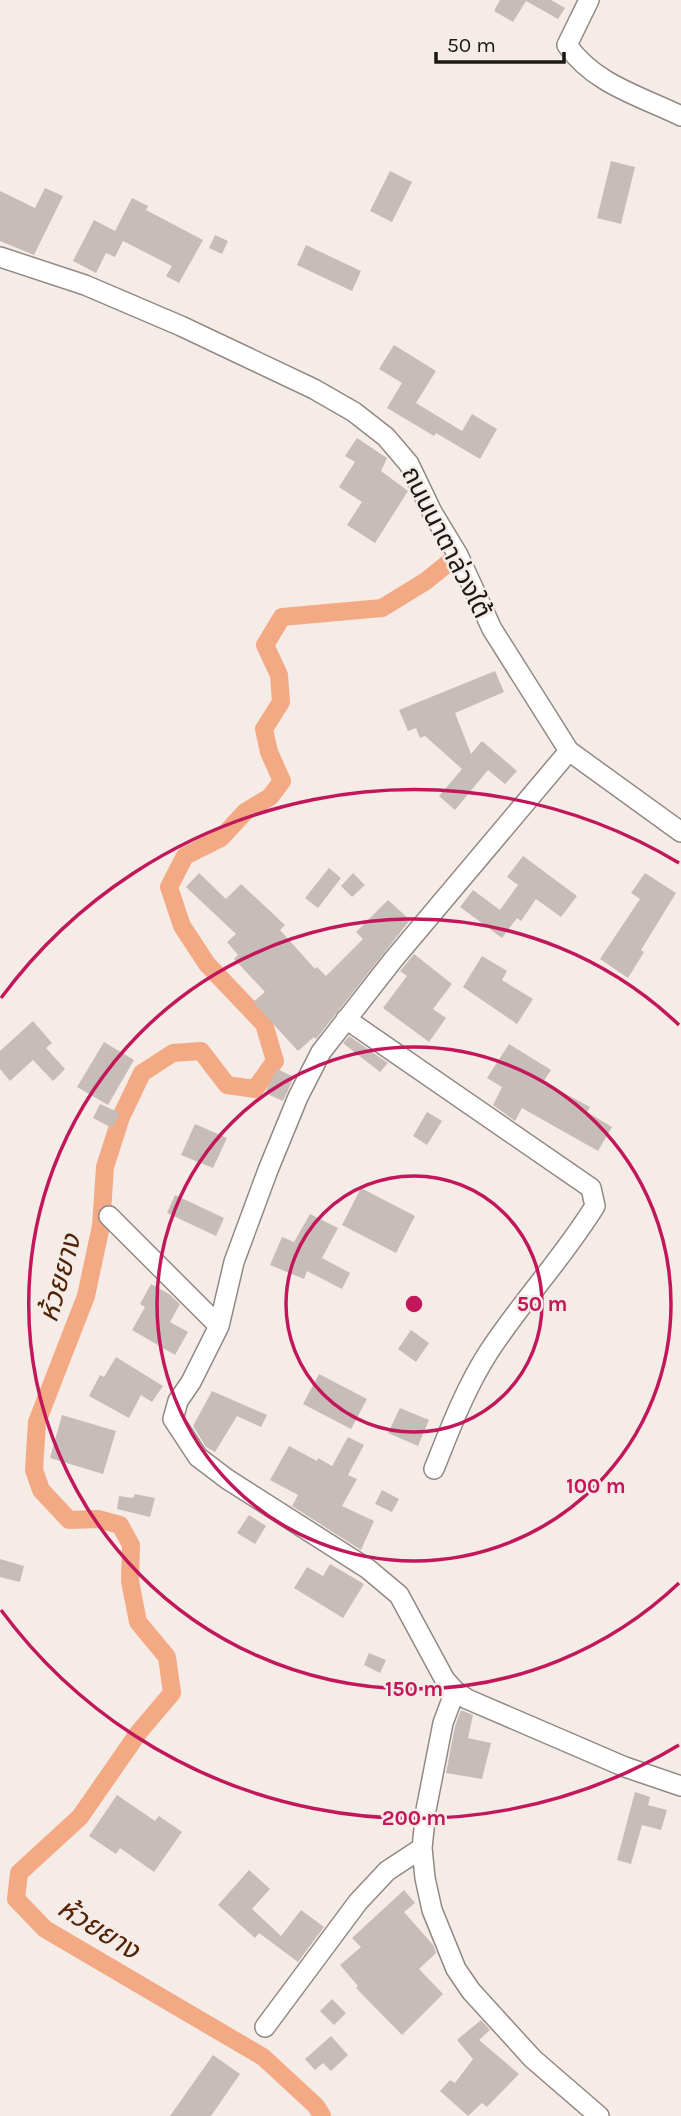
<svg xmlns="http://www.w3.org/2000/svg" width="681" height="2116" viewBox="0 0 681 2116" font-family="Karla,'Noto Sans Thai',sans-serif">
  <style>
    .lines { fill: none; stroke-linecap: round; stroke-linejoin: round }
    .canal { stroke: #f3a983; stroke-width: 18 }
    .building { fill: #c6bcb8 }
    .minor-casing { stroke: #928984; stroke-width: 22 }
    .minor { stroke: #fff; stroke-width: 19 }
    .ring { fill: none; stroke: #c2185b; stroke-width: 3.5 }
    .labels { text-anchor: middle; stroke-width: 5; stroke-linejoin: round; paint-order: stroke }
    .street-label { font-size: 26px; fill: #1b1816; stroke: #f6ece7 }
    .water-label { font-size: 28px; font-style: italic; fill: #512407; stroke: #f6ece7 }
    .centre { fill: #c2185b; stroke: #f6ece7; stroke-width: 3.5 }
    .ring-label { font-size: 21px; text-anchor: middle; font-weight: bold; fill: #c2185b; stroke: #f6ece7; stroke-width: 5; stroke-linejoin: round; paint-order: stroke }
  </style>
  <rect width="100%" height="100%" fill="#f6ece7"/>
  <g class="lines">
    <!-- canal -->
    <path class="canal" d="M 322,2116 L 316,2106 L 263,2057 L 45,1929 L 16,1899 L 19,1873 L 80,1817 L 139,1732 L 172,1693 L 167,1657 L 138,1622 L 130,1581 L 131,1545 L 120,1525 L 98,1519 L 69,1520 L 41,1490 L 34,1470 L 37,1422 L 86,1296 L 101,1226 L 105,1167 L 121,1117 L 142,1073 L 173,1053 L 201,1051 L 227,1085 L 255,1089 L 275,1061 L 264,1024 L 207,964 L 182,926 L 169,887 L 185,856 L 221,838 L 245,812 L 270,797 L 282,781 L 269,752 L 264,729 L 281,702 L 279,675 L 265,645 L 282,617 L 382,608 L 426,581 L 458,555"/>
  </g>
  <!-- building -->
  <path class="building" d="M 500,0 L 551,0 L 565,8 L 558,19 L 526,1 L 513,22 L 494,11 Z
    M 611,161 L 635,167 L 621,224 L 597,218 Z
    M 390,171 L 412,182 L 392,222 L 370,211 Z
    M 45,188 L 63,196 L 34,255 L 0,241 L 0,191 L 35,208 Z
    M 132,198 L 148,206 L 146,210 L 203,240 L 179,283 L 166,276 L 172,266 L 123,241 L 115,257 L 106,253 L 96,273 L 73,261 L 94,220 L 115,231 Z
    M 215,235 L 228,241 L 222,254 L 209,248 Z
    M 306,245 L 361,271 L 352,291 L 297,265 Z
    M 394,345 L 436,371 L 416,403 L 462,431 L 472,414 L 497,429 L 480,459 L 436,433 L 434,436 L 387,408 L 402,383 L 379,369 Z
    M 357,438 L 387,458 L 381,471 L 408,491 L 375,543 L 347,525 L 362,502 L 339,487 L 355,462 L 345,456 Z
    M 495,671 L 504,692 L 455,713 L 471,754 L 482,741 L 517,771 L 505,784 L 488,770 L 455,810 L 439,796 L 462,769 L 425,736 L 420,738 L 416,728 L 408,731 L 399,710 Z
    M 523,856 L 577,896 L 561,917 L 536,899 L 521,921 L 517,918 L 502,938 L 460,907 L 473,890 L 500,910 L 518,885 L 507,877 Z
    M 329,868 L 341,878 L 318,908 L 305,898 Z
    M 199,873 L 226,899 L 241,884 L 285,925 L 280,930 L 315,969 L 317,967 L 326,976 L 363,939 L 356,932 L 388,900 L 410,920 L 316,1039 L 314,1037 L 298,1051 L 253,1002 L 265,992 L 234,959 L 238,955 L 227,942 L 236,934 L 186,887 Z
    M 353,873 L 365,885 L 352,897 L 341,886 Z
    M 645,873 L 676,893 L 641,950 L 644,952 L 628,978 L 600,959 L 640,899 L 631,893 Z
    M 414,954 L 452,984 L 433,1009 L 446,1018 L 429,1042 L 383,1008 L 407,976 L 400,971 Z
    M 482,956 L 507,971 L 502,980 L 533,999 L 517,1024 L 463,987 Z
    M 33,1021 L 52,1043 L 46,1048 L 65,1069 L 53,1081 L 33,1060 L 10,1081 L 0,1069 L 0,1051 Z
    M 349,1036 L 388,1063 L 380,1072 L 343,1043 Z
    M 104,1042 L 134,1060 L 108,1105 L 77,1087 Z
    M 509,1044 L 551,1070 L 543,1082 L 590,1107 L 587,1112 L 612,1127 L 598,1151 L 522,1108 L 515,1121 L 493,1105 L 502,1087 L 487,1078 Z
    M 277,1069 L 294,1077 L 283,1101 L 265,1093 Z
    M 100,1104 L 120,1113 L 112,1128 L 93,1118 Z
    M 427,1112 L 442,1121 L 427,1145 L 413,1136 Z
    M 195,1124 L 227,1138 L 213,1168 L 181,1155 Z
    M 361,1188 L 415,1216 L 396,1253 L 342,1225 Z
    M 175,1195 L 224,1218 L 216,1236 L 167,1213 Z
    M 310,1214 L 338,1228 L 322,1258 L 350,1273 L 342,1289 L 307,1271 L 304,1279 L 270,1265 L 282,1237 L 294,1242 Z
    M 151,1284 L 169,1294 L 180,1304 L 170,1322 L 188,1332 L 175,1355 L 132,1330 L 145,1307 L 140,1304 Z
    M 411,1330 L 429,1343 L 416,1362 L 398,1349 Z
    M 116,1357 L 163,1386 L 152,1402 L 141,1395 L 129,1418 L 89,1396 L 100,1375 L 104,1377 Z
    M 319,1374 L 367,1399 L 351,1429 L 303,1404 Z
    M 212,1391 L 267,1415 L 261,1427 L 237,1416 L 215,1452 L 206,1447 L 193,1426 Z
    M 400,1408 L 429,1420 L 418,1446 L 388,1433 Z
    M 62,1415 L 116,1431 L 103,1474 L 50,1458 Z
    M 348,1437 L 364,1445 L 348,1475 L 357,1479 L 342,1506 L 374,1521 L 361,1550 L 292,1506 L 298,1495 L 270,1480 L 289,1446 L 317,1461 L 318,1458 L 332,1466 Z
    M 382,1490 L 399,1499 L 392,1512 L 375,1504 Z
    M 135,1494 L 155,1498 L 150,1517 L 117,1509 L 119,1496 L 133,1498 Z
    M 249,1515 L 266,1526 L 255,1544 L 237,1533 Z
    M 0,1559 L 24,1566 L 20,1582 L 0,1577 Z
    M 330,1564 L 364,1584 L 343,1618 L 294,1588 L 307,1567 L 323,1576 Z
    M 369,1653 L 386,1660 L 380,1673 L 364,1665 Z
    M 461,1710 L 473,1715 L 468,1738 L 491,1743 L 482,1779 L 446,1773 L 455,1726 Z
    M 635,1792 L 650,1797 L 648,1805 L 667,1810 L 661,1830 L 642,1825 L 631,1864 L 617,1860 Z
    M 117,1795 L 155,1821 L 159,1816 L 182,1832 L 154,1872 L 120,1848 L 116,1854 L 89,1836 Z
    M 249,1870 L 270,1889 L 252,1909 L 281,1936 L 301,1910 L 324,1927 L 298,1962 L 259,1933 L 255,1938 L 218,1905 Z
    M 404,1890 L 415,1903 L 404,1912 L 433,1945 L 436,1953 L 419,1969 L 443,1994 L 402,2035 L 356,1988 L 358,1986 L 340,1965 L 361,1947 L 352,1938 Z
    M 332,1999 L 346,2013 L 334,2025 L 320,2011 Z
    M 481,2020 L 490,2030 L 479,2040 L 519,2074 L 487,2107 L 482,2103 L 468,2116 L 440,2091 L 450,2080 L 455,2083 L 473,2059 L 457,2040 Z
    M 331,2036 L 348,2055 L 331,2071 L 323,2063 L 315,2070 L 305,2059 Z
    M 213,2055 L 240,2074 L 211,2116 L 170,2116 Z"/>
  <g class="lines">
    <defs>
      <path id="minor" d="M 589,0 L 567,45 C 594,84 640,96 681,116
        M 0,257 L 85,285 L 181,326 L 314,389 L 354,412 L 386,437 L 409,464 L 432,512 L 458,555 L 492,629 L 569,751 L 681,832
        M 569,751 L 393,960 L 321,1052 L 298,1097 L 268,1170 L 234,1262 L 219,1326 L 191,1382 L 178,1401 L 173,1419 L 198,1457 L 227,1479 L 368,1569 L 399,1595 L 445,1680 L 455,1691 L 467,1699 L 625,1767 L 681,1786
        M 346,1019 L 591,1188 L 595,1206 C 563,1258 521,1302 488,1353 C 465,1389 450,1429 434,1469
        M 109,1216 L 219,1326
        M 455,1691 L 443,1723 L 426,1810 L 422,1848 L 425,1878 L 432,1910 L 456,1969 L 471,1991 L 533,2059 L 599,2116
        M 265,2027 L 358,1902 L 387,1871 L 422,1848"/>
    </defs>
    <!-- minor casing -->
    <use href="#minor" class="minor-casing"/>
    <!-- minor -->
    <use href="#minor" class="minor"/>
  </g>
  <!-- distance rings -->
  <g class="ring">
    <circle cx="414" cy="1304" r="128"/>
    <circle cx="414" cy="1304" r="257"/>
    <path d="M679 1583A385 385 0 1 1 679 1025"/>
    <path d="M679 1745A514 514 0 0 1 1 1610M1 998A514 514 0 0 1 679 863"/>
  </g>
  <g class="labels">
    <!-- street labels -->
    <g class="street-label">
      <text transform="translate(447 542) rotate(63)" y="9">ถนนนาตาล่วงใต้</text>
    </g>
    <!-- water labels -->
    <g class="water-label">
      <text transform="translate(59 1278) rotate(-74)" y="10">ห้วยยาง</text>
      <text transform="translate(99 1928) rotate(32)" y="10">ห้วยยาง</text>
    </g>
  </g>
  <circle cx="414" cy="1304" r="10" class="centre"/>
  <g class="ring-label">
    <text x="542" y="1311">50 m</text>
    <text x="596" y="1493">100 m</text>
    <text x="414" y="1696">150 m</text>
    <text x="414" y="1825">200 m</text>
  </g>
  <!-- scale -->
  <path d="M436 52v10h128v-10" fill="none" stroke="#1b1816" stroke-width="3.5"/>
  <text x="447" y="52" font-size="21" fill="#1b1816" stroke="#f6ece7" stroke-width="5" paint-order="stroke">50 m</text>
</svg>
